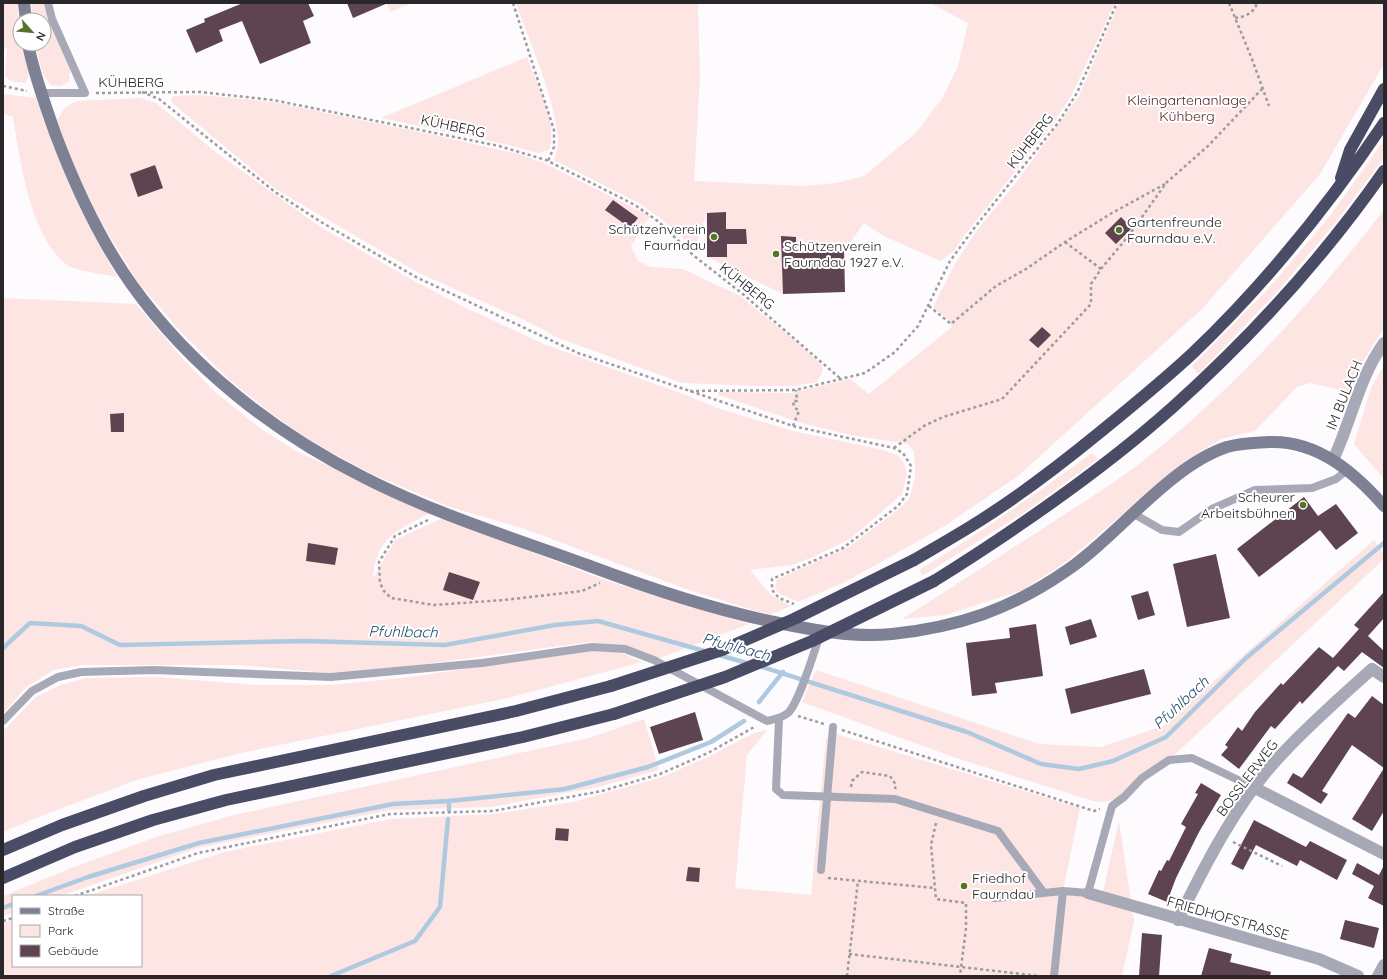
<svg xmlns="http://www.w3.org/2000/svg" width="1387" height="979" viewBox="0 0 1387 979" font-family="Quicksand,sans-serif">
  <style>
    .green { fill: #fce5e3 }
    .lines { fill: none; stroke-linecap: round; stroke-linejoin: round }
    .stream { stroke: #afc9e0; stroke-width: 4.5 }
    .building { fill: #5e4350 }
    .path { stroke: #9d9b9e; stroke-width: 2.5; stroke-dasharray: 3 3; stroke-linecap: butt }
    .lane { stroke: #a7a9b6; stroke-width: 8 }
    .street { stroke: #a7a9b6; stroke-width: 12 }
    .secondary { stroke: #7e8194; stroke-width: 12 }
    .highway { stroke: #4a4c66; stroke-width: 12 }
    .highway-bridge { stroke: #4a4c66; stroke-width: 12 }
    .poi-dot { fill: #577327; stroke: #fff; stroke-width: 1.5 }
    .labels { text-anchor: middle; stroke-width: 4; stroke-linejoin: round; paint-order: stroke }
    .street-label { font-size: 14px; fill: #29272a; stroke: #fff }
    .park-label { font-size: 14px; fill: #552523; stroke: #fff }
    .poi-label { font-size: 14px; fill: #29272a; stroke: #fff; text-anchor: start }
    .water-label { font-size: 15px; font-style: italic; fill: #224b6d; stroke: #fff }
  </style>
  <rect width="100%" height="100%" fill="#fdfbfe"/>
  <!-- green -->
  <path class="green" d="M 3,3 L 18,3 L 20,44 L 25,44 L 29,74 L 25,83 L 11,81 L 5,76 L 7,47 L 3,52 Z
    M 31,3 L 45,3 L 52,30 L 70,70 L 69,82 L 60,86 L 51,85 C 41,75 38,57 36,44 L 44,44 L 44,20 L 33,20 Z
    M 386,3 L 412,3 L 390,12 Z
    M 516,3 L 698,3 L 700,77 L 694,181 L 804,186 L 836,183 L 864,176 L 916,133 L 943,97 L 958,66 L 968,23 L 930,3 L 1115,3 L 1072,94 L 1053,124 L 964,236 L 953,252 L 940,261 L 884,236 L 864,223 L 845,250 L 845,292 L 783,294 L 707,257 L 706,214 L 695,249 L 663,220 L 639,203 L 554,160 C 556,153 559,146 558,139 C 555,98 530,43 516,3 Z
    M 1119,3 L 1384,3 L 1384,64 L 1320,174 L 1203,308 L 1018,476 L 943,527 L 845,582 L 798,602 L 780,594 L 775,589 L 777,580 L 780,578 L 849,547 L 900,508 L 909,499 L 915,478 L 915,466 L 914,452 L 908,444 L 850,435 L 798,422 L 719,395 L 718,392 L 792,393 L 850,379 L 869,394 L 952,327 L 948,319 L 933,307 L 955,264 L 978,229 L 1015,184 L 1079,96 Z
    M 527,57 C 536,81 559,125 549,150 L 538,153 L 504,144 L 381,118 Z
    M 3,94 L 36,98 C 57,161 85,219 117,277 C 107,275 73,270 67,265 C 30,237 20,160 13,117 L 3,114 Z
    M 201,95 L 273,102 L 430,134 L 522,155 L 544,163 L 650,216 L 631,246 L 638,261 L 651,267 L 683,269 L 740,296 L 798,343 L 822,365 L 823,371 L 817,382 L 794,386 L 757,386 L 682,383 L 556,337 L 533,324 L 419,273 L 277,190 L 171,102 L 173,96 Z
    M 140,98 L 156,103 L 218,154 L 319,226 L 414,281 L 464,307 L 546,345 L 691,397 L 717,408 L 793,431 L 883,450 L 897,455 L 904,463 L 907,474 L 902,494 L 850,539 L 813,557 L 792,565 L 750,570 L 771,595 L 791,606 L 769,615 L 686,589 L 525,529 L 450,507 L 370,473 L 311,441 L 272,414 L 231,381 L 180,331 L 138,282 L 101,222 L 77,172 L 57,121 L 64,108 L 77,101 Z
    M 1384,140 L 1384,158 L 1336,222 L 1277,292 L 1198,374 L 1192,366 L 1269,288 L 1330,216 Z
    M 1384,210 L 1384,328 L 1361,364 L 1349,392 L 1310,383 L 1297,387 L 1255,431 L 1221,439 L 1198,453 L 1164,479 L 1067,561 L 1023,590 L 946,615 L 902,619 C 953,587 1003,554 1053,522 C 1085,501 1118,481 1148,457 C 1237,386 1315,299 1384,210 Z
    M 3,298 L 136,304 L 182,358 L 216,393 L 261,429 L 296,451 L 430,513 C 397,531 376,536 373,579 L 395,540 L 443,518 L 602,579 L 749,624 L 657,659 L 628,647 L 590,642 L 410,666 L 330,673 L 240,665 L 81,665 L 54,670 L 26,687 L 3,714 Z
    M 1384,366 L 1384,479 L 1354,444 L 1372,385 Z
    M 1092,453 L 1098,459 L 1019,516 L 922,576 L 919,570 C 979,534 1035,494 1092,453 Z
    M 1374,540 L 1384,554 L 1384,559 L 1169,760 L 1124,797 L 1104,802 L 1093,801 L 959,759 L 802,702 L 816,670 L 1039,744 L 1101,747 L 1163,726 Z
    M 592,649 L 622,653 L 642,662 L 508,698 L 241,753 L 136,780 L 36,818 L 3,832 L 3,731 L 36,697 L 61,685 L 86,678 L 156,677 L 257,685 L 331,685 L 412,677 Z
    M 644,719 L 659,770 L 598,787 L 491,807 L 390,810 L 197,848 L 61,896 L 13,896 L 13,913 L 3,916 L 3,896 L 74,867 L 156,837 L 234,815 L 589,738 Z
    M 767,730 L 747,755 L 735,888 L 811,895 L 826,738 L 836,734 L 1080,808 L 1063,891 L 1102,896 L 1119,821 L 1134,921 L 1122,976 L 3,976 L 3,923 L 13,920 L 13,966 L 141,966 L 141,896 L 86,896 L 225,852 L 390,819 L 494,814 L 573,802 L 662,777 L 708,757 L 754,733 Z"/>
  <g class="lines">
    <!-- stream -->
    <path class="stream" d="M 3,648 L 30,623 L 81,626 L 120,645 L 305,641 L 445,645 L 555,625 L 598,621 L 708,652
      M 719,655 L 750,664
      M 759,666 L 967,732 L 1041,764 L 1079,769 L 1113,761 L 1166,737 L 1246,658 L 1384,543
      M 759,702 L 783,672
      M 449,810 L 449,801
      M 36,896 L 88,877 L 199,843 L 393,804 L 449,801 L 565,789 L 648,767 L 711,742 L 744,721
      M 3,908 L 13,904
      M 331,976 L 415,941 L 440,907 L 448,819"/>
  </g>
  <!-- building -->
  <path class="building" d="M 243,3 L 308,3 L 314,16 L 303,21 L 311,43 L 260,64 L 242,21 L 219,30 L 223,41 L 196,53 L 186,30 L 205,22 L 204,19 Z
    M 347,3 L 388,3 L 353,18 Z
    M 155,165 L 163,188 L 138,197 L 130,174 Z
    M 613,200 L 638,218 L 630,228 L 605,210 Z
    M 726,212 L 726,229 L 746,229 L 747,244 L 727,244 L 727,257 L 707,257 L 707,213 Z
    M 1121,217 L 1132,228 L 1116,244 L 1105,233 Z
    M 781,236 L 796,237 L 796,253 L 844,251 L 845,292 L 783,294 Z
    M 1042,327 L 1051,335 L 1038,348 L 1029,340 Z
    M 124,413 L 124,432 L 111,432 L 110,414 Z
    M 1304,497 L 1318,516 L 1336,504 L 1358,533 L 1336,550 L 1320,530 L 1259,577 L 1237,549 Z
    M 308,543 L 338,548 L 335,565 L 306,561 Z
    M 1216,554 L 1230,618 L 1187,627 L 1173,564 Z
    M 449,572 L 480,582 L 473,600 L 443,590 Z
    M 1148,591 L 1155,615 L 1138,620 L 1131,596 Z
    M 1384,592 L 1384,618 L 1368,636 L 1384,651 L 1384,668 L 1362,652 L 1344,671 L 1338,666 L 1302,704 L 1300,701 L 1275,729 L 1271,726 L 1239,769 L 1221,755 L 1228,747 L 1225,745 L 1238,727 L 1242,731 L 1255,712 L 1281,683 L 1283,685 L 1319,647 L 1333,658 L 1359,629 L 1354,625 Z
    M 1091,619 L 1097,637 L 1070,645 L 1065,627 Z
    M 1036,624 L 1043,676 L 995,683 L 997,693 L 972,696 L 966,643 L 1010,638 L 1009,628 Z
    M 1144,669 L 1151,694 L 1071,714 L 1065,689 Z
    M 1372,696 L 1384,705 L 1384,768 L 1352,745 L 1322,791 L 1328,794 L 1321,804 L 1287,783 L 1293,773 L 1302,778 L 1348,713 L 1355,718 Z
    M 695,712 L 703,740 L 659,754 L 650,727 Z
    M 1384,768 L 1384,811 L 1372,831 L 1352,819 Z
    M 1201,783 L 1221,795 L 1199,832 L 1176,878 L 1167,902 L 1148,894 L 1159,870 L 1161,871 L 1167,860 L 1169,861 L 1186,827 L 1181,824 L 1198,794 L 1195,793 Z
    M 1254,820 L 1306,847 L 1310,841 L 1347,860 L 1337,880 L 1300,860 L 1297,866 L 1256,845 L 1243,870 L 1231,864 Z
    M 556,828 L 569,829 L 568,841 L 555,840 Z
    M 1357,863 L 1379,875 L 1384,865 L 1384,906 L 1368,898 L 1374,886 L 1352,874 Z
    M 688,867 L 700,868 L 699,882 L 686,881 Z
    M 1345,920 L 1379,928 L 1374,948 L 1340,939 Z
    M 1142,933 L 1162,935 L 1159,976 L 1139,976 Z
    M 1209,948 L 1232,954 L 1230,962 L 1271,972 L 1270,976 L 1201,976 Z"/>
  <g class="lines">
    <!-- path -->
    <path class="path" d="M 513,3 L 554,130 L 554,147 L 548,161
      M 1229,3 L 1252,59 L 1269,106
      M 1235,18 C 1245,17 1254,13 1257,3
      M 3,86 L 27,91
      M 142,92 L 159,99 L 275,192 L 321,222 L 416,277 L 578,353 L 793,426 L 894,448 L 903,453 L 911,466 L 907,494 L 898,506 L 843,548 L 772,579 L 772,590 L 779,598 L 794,604
      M 96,93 L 200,92 L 273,100 L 499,146 L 546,160 L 635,205 L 659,222 L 693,255 L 744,295 L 842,380
      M 1065,242 L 1101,269
      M 929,306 L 951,324 L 996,286 L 1026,269 L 1065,242 L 1112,213 L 1165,184
      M 690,391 L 796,390 L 865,373 L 895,352 L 918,326 L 950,261 L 975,227 L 1058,123 L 1077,93 L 1117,3
      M 793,426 L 799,411 L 794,407 L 793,401 L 797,401 L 796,390
      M 894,448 L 924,426 L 943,417 L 1002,399 L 1091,304 L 1091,284 L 1101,269 L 1130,234 L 1166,183 L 1208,146 L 1262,89
      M 428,520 L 395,536 L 379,562 L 380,583 L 384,591 L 391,598 L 434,605 L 504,600 L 582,591 L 600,583
      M 798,716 L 824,724
      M 842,730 L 1094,811 L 1100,809
      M 851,787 L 852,781 L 862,772 L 890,776 L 896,785 L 895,789
      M 936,823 L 931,845 L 936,899 L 966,903 L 966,928 L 960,976
      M 1233,842 L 1282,866
      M 828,878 L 935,888
      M 75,896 L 198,853 L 390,814 L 493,811 L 602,791 L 660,774 L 708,753 L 756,726
      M 3,921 L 13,918
      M 849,954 L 1039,976
      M 847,976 L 858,881"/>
    <!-- lane -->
    <path class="lane" d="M 41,93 L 85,93 L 52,19 L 48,3
      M 1134,514 L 1162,530 L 1179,532 L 1212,509 L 1255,490 L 1312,488 L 1336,479 L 1348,469
      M 779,719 L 776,789 L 783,795 L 895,799 L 998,831 L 1044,893
      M 3,721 L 32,691 L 58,677 L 81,672 L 154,670 L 331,677 L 482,663 L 592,647 L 625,649 L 654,660 L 767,721 C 774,719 782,718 788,713 C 799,703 814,652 820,635
      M 821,870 L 833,727
      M 995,898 L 1063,891 L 1088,893 L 1112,806 L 1124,797 L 1142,778 L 1169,760 L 1192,758 L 1255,788
      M 1054,976 L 1063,891"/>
    <!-- street -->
    <path class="street" d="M 1333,460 C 1351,422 1359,377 1384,343
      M 1255,788 L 1384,854
      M 1088,893 L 1319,959 L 1358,976
      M 1178,920 C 1207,861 1238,800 1283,753 C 1311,723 1342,696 1372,669 L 1384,677
      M 1378,976 L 1384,965"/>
    <!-- secondary -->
    <path class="secondary" d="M 24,3 L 26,20
      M 28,44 C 34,75 45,104 55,133 C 75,186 99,239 132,285 C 191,368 275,433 365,478 C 436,514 513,538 587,565 C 648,588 711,609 774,622 C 813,630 853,638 892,634 C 959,627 1011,609 1066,571 C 1117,537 1169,466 1227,447 C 1241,443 1255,443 1269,442 C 1317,440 1354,472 1384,506"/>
    <!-- highway -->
    <path class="highway" d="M 1341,178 L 1350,150 L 1384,89
      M 914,560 C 936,547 959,534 981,520 C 1022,494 1061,464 1099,433 C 1131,407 1163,381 1193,353 C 1265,284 1328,206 1384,123
      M 934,581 C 1017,529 1099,473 1173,407 C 1251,337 1324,257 1384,171
      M 3,850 L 62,825 L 144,796 L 214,775 L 516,711 L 611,686
      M 3,878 L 75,847 L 153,820 L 226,800 L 523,737 L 614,714"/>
    <!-- highway-bridge -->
    <path class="highway-bridge" d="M 611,686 L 722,650 L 794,619 L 914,560
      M 614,714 L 725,677 L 812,641 L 934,581"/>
  </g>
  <!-- markers -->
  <g class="poi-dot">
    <circle cx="1119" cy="230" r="4"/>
    <circle cx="714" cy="237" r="4"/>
    <circle cx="776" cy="254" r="4"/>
    <circle cx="1303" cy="505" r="4"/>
    <circle cx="964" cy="886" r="4"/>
  </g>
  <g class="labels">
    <!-- street labels -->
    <g class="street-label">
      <text x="131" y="87">KÜHBERG</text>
      <text transform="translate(453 126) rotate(12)" y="5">KÜHBERG</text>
      <text transform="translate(1030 141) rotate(-52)" y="5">KÜHBERG</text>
      <text transform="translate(747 286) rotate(39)" y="5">KÜHBERG</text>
      <text transform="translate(1344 395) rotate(-68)" y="5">IM BULACH</text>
      <text transform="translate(1247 778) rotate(-53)" y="5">BOSSLERWEG</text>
      <text transform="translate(1228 918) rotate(16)" y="5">FRIEDHOFSTRASSE</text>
    </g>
    <!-- park labels -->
    <g class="park-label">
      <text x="1187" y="105">Kleingartenanlage<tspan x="1187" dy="16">Kühberg</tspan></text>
    </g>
    <!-- poi labels -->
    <g class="poi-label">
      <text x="1127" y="227">Gartenfreunde<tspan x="1127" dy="16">Faurndau e.V.</tspan></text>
      <text x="706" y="234" text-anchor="end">Schützenverein<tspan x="706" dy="16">Faurndau</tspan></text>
      <text x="784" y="251">Schützenverein<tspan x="784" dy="16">Faurndau 1927 e.V.</tspan></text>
      <text x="1295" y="502" text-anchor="end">Scheurer<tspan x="1295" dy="16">Arbeitsbühnen</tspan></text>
      <text x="972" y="883">Friedhof<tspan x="972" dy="16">Faurndau</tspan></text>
    </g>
    <!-- water labels -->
    <g class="water-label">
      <text transform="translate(403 632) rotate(1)" y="5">Pfuhlbach</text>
      <text transform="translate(736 647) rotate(15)" y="5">Pfuhlbach</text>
      <text transform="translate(1181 703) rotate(-43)" y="5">Pfuhlbach</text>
    </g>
  </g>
  <!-- border -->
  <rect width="1387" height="979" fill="none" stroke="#29272a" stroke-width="8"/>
  <!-- legend -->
  <rect x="12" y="895" width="130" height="72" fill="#ffffff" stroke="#a9a9aa"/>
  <rect x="20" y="908" width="20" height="6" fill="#7e8194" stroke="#a9a9aa"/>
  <text x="48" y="915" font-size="12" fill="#29272a">Straße</text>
  <rect x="20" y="925" width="20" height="12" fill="#fce5e3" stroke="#a9a9aa"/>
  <text x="48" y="935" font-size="12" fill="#29272a">Park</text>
  <rect x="20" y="945" width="20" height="12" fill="#5e4350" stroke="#a9a9aa"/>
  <text x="48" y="955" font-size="12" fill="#29272a">Gebäude</text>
  <!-- north arrow -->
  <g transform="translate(32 32) rotate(117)"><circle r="19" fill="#ffffff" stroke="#a9a9aa"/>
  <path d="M0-3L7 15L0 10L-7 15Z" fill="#577327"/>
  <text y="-6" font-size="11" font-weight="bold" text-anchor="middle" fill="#29272a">N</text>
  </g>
</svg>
